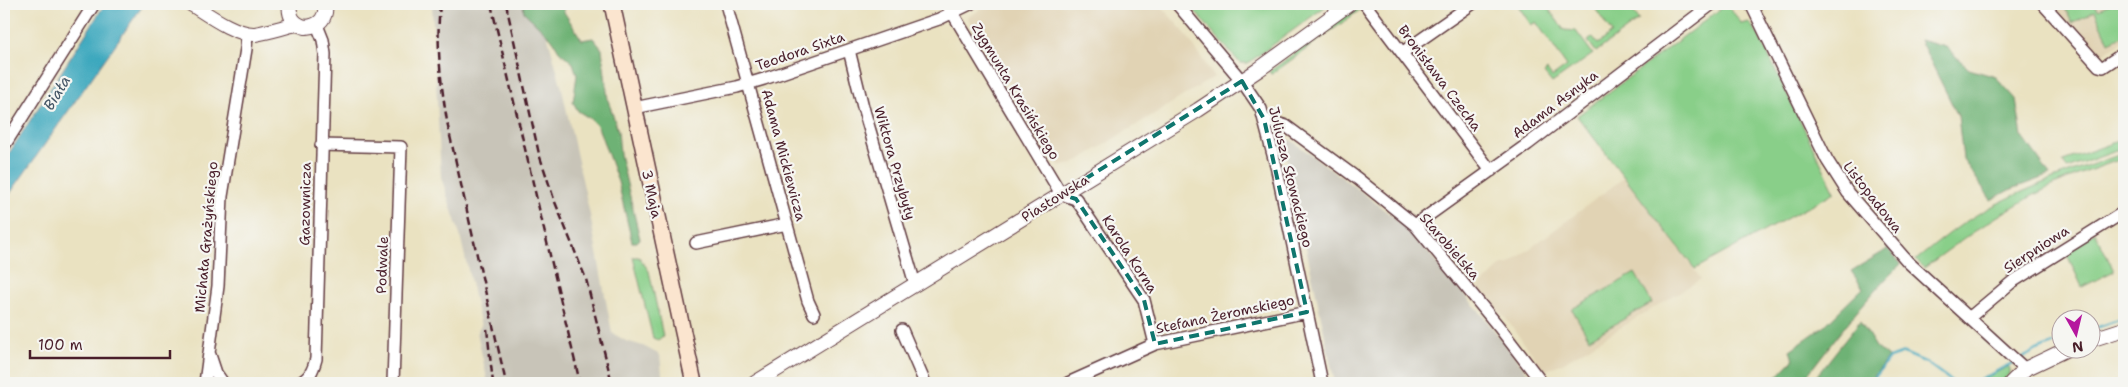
<svg xmlns="http://www.w3.org/2000/svg" width="2128" height="387" viewBox="0 0 2128 387" font-family="'Shantell Sans',sans-serif">
  <style>
    .built { fill: #e1d3b4 }
    .industrial { fill: #c8c4b8 }
    .green { fill: #89cf89; stroke: #6a775a }
    .forest { fill: #6eb275; stroke: #5c6850 }
    .water { fill: #3ea8be; stroke: #446474 }
    .lines { fill: none; stroke-linecap: round; stroke-linejoin: round }
    .stream { stroke: #3ea8be; stroke-width: 2.5 }
    .minor-casing { stroke: #623c42; stroke-width: 14 }
    .tertiary-casing { stroke: #623c42; stroke-width: 16 }
    .secondary-casing { stroke: #623c42; stroke-width: 18 }
    .minor { stroke: #fff; stroke-width: 11 }
    .tertiary { stroke: #fff; stroke-width: 14 }
    .secondary { stroke: #fbe5cf; stroke-width: 15 }
    .rail { stroke: #4a1f2b; stroke-width: 2.5; stroke-dasharray: 8 4; stroke-linecap: butt }
    .marked { fill: none; stroke: #0f766e; stroke-width: 4; stroke-dasharray: 10 6; stroke-linejoin: round }
    .labels { text-anchor: middle; stroke-width: 4.5; stroke-linejoin: round; paint-order: stroke }
    .street-label { font-size: 14px; fill: #4a1f2b; stroke: #f6f6f2 }
    .water-label { font-size: 15px; font-style: italic; fill: #455666; stroke: #f6f6f2 }
  </style>
  <rect width="100%" height="100%" fill="#f6f6f2"/>
  <filter id="ink" filterUnits="userSpaceOnUse"><feTurbulence type="fractalNoise" baseFrequency=".02" numOctaves="2"/><feDisplacementMap in="SourceGraphic" scale="10" xChannelSelector="R" yChannelSelector="G"/><feConvolveMatrix kernelMatrix="1 2 1 2 8 2 1 2 1" color-interpolation-filters="sRGB"/></filter>
  <filter id="wash" filterUnits="userSpaceOnUse"><feTurbulence type="fractalNoise" baseFrequency=".0096" numOctaves="4" result="noise"/><feDisplacementMap in="SourceGraphic" scale="20" xChannelSelector="R" yChannelSelector="G"/><feGaussianBlur stdDeviation="1.12" result="paint"/><feColorMatrix in="noise" values="0 0 0 0 0 0 0 0 0 0 0 0 0 0 0 0 0 1.4 0 .05"/><feComposite in="paint" operator="in"/></filter>
  <g filter="url(#wash)">
    <rect width="100%" height="100%" fill="#eae2c1"/>
    <!-- built -->
    <path class="built" d="M 992,4 L 1159,4 L 1185,33 L 1214,77 L 1073,164 L 1060,166 L 967,17 Z
      M 2051,4 L 2124,4 L 2124,41 L 2096,57 Z
      M 1625,177 L 1701,279 L 1564,362 L 1545,371 L 1507,320 L 1478,288 L 1502,265 L 1508,265 Z"/>
    <!-- industrial -->
    <path class="industrial" d="M 432,4 L 541,4 L 544,23 L 561,85 L 590,215 L 612,333 L 626,341 L 643,346 L 660,355 L 663,383 L 488,383 L 477,332 L 481,326 L 460,235 L 441,177 Z
      M 1286,140 L 1291,140 L 1359,190 L 1406,227 L 1479,311 L 1533,380 L 1528,383 L 1335,383 L 1284,144 Z"/>
    <!-- green -->
    <path class="green" d="M 1188,4 L 1329,4 L 1248,63 L 1240,63 Z
      M 1517,4 L 1545,4 L 1564,30 L 1576,31 L 1593,54 L 1552,83 L 1544,73 L 1547,70 L 1552,77 L 1567,66 L 1536,22 L 1531,25 Z
      M 1592,4 L 1627,4 L 1639,20 L 1596,52 L 1588,41 L 1593,37 L 1598,44 L 1612,33 Z
      M 1727,4 L 1742,24 L 1749,22 L 1759,36 L 1835,192 L 1695,269 L 1577,116 Z
      M 2063,4 L 2094,4 L 2098,10 L 2112,4 L 2124,4 L 2124,35 L 2109,42 L 2095,11 L 2072,23 Z
      M 1364,7 L 1272,74 L 1271,74 L 1269,72 L 1356,8 Z
      M 2124,139 L 2124,148 L 2067,169 L 2063,161 Z
      M 2124,153 L 2124,158 C 2094,169 2064,179 2036,194 C 1996,215 1960,241 1924,268 L 1916,260 C 1936,244 1956,227 1978,214 C 2023,188 2075,171 2124,153 Z
      M 2095,232 L 2114,271 L 2082,287 L 2065,250 Z
      M 633,257 L 639,257 L 649,271 L 663,336 L 658,340 L 653,338 Z
      M 1635,273 L 1652,303 L 1589,339 L 1572,309 Z
      M 2009,366 L 2009,374 L 2001,383 L 1978,382 Z"/>
    <!-- forest -->
    <path class="forest" d="M 523,4 L 563,4 L 564,12 L 582,40 L 593,38 L 602,49 L 608,100 L 618,131 L 620,154 L 640,239 L 637,242 L 632,242 L 618,182 L 598,127 L 589,118 L 578,111 L 573,102 L 577,75 L 573,63 L 559,51 L 552,39 L 524,12 Z
      M 1920,40 L 1946,47 L 1969,69 L 1996,77 L 2016,99 L 2022,136 L 2050,175 L 2009,190 L 1991,200 L 1963,159 L 1958,116 Z
      M 1888,249 L 1901,264 C 1863,300 1833,342 1801,383 L 1771,383 L 1793,360 L 1790,350 L 1823,327 L 1863,288 L 1851,271 Z
      M 1860,321 L 1876,347 L 1888,357 L 1869,383 L 1811,383 Z"/>
    <!-- water -->
    <path class="water" d="M 105,4 L 144,4 L 4,202 L 4,161 Z"/>
    <g class="lines">
      <!-- stream -->
      <path class="stream" d="M 2090,330 L 2124,318
        M 2019,360 L 2037,350 L 2060,341
        M 1871,383 L 1889,358 L 1904,353 L 1927,363 L 1954,383
        M 1974,383 L 2014,362"/>
    </g>
  </g>
  <g filter="url(#ink)">
    <g class="lines">
      <defs>
        <path id="minor" d="M 726,4 L 808,301 L 814,314
          M 947,4 L 1061,194 L 1076,199 L 1144,300 L 1155,344
          M 1177,4 L 1242,81 L 1261,109 L 1277,170 L 1322,383
          M 1365,4 L 1491,171
          M 1751,4 L 1827,160 L 1848,193 L 1908,262 L 2025,369
          M 2043,4 L 2099,66 L 2103,67 L 2124,53
          M 849,50 L 863,107 L 915,284
          M 1403,52 L 1472,4
          M 634,108 L 737,87 L 764,79 L 939,19 L 970,4
          M 1264,119 L 1286,126 L 1358,179 L 1415,225 L 1499,327 L 1542,383
          M 321,145 L 401,147 L 393,383
          M 4,146 L 94,4
          M 1415,225 L 1528,144 L 1712,4
          M 696,243 L 787,224
          M 1969,318 L 2012,282 L 2124,212
          M 902,330 L 925,383
          M 210,355 L 216,373 L 223,383
          M 205,383 L 218,286 L 222,196 L 246,49 L 247,34
          M 299,383 C 310,378 313,370 316,359 L 325,54 L 323,40 L 317,25
          M 1068,383 L 1155,344 L 1307,312"/>
        <path id="tertiary" d="M 191,4 C 207,14 235,35 255,34 C 269,32 283,27 297,24
          M 290,4 C 288,16 294,25 306,27 C 320,26 327,17 325,4
          M 2090,340 L 2124,329
          M 755,383 L 1198,110 L 1258,70 L 1349,4
          M 2011,383 L 2025,369 L 2065,350"/>
        <path id="secondary" d="M 612,4 L 694,383"/>
      </defs>
      <!-- minor casing -->
      <use href="#minor" class="minor-casing"/>
      <!-- tertiary casing -->
      <use href="#tertiary" class="tertiary-casing"/>
      <!-- secondary casing -->
      <use href="#secondary" class="secondary-casing"/>
      <!-- minor -->
      <use href="#minor" class="minor"/>
      <!-- tertiary -->
      <use href="#tertiary" class="tertiary"/>
      <!-- secondary -->
      <use href="#secondary" class="secondary"/>
      <!-- rail -->
      <path class="rail" d="M 440,4 C 436,45 441,86 448,127 L 506,383
        M 491,4 L 580,383
        M 506,4 L 539,154 L 555,202 L 586,279 L 612,383
        M 487,329 L 493,383"/>
    </g>
  </g>
  <!-- marked area -->
  <path class="marked" d="M 1242,81 L 1264,119 L 1307,312 L 1155,344 L 1144,300 L 1076,199 L 1061,194 Z"/>
  <g class="labels">
    <!-- street labels -->
    <g class="street-label">
      <text transform="translate(800 51) rotate(-19)" y="5">Teodora Sixta</text>
      <text transform="translate(1440 78) rotate(53)" y="5">Bronisława Czecha</text>
      <text transform="translate(1016 91) rotate(59)" y="5">Zygmunta Krasińskiego</text>
      <text transform="translate(1555 104) rotate(-37)" y="5">Adama Asnyka</text>
      <text transform="translate(784 155) rotate(75)" y="5">Adama Mickiewicza</text>
      <text transform="translate(895 163) rotate(74)" y="5">Wiktora Przybyły</text>
      <text transform="translate(1291 177) rotate(76)" y="5">Juliusza Słowackiego</text>
      <text transform="translate(652 194) rotate(78)" y="5">3 Maja</text>
      <text transform="translate(1873 197) rotate(52)" y="5">Listopadowa</text>
      <text transform="translate(1055 198) rotate(-32)" y="5">Piastowska</text>
      <text transform="translate(305 204) rotate(-89)" y="5">Gazownicza</text>
      <text transform="translate(206 237) rotate(-85)" y="5">Michała Grażyńskiego</text>
      <text transform="translate(1450 246) rotate(49)" y="5">Starobielska</text>
      <text transform="translate(2036 249) rotate(-33)" y="5">Sierpniowa</text>
      <text transform="translate(1130 254) rotate(57)" y="5">Karola Korna</text>
      <text transform="translate(382 265) rotate(-88)" y="5">Podwale</text>
      <text transform="translate(1225 314) rotate(-12)" y="5">Stefana Żeromskiego</text>
    </g>
    <!-- water labels -->
    <g class="water-label">
      <text transform="translate(57 93) rotate(-59)" y="5">Biała</text>
    </g>
  </g>
  <!-- margin -->
  <rect width="2128" height="387" fill="none" stroke="#f6f6f2" stroke-width="20"/>
  <!-- north arrow -->
  <g transform="translate(2076 334) rotate(172)"><circle r="24" fill="#f6f6f2" stroke="#b1a0a2"/>
  <path d="M0-4L9 19L0 12L-9 19Z" fill="#b5179e"/>
  <text y="-8" font-size="14" font-weight="bold" text-anchor="middle" fill="#4a1f2b">N</text>
  </g>
  <!-- scale -->
  <path d="M30 350v8h140v-8" fill="none" stroke="#4a1f2b" stroke-width="2.5"/>
  <text x="38" y="350" font-size="15" fill="#4a1f2b" stroke="#f6f6f2" stroke-width="4" paint-order="stroke">100 m</text>
</svg>
